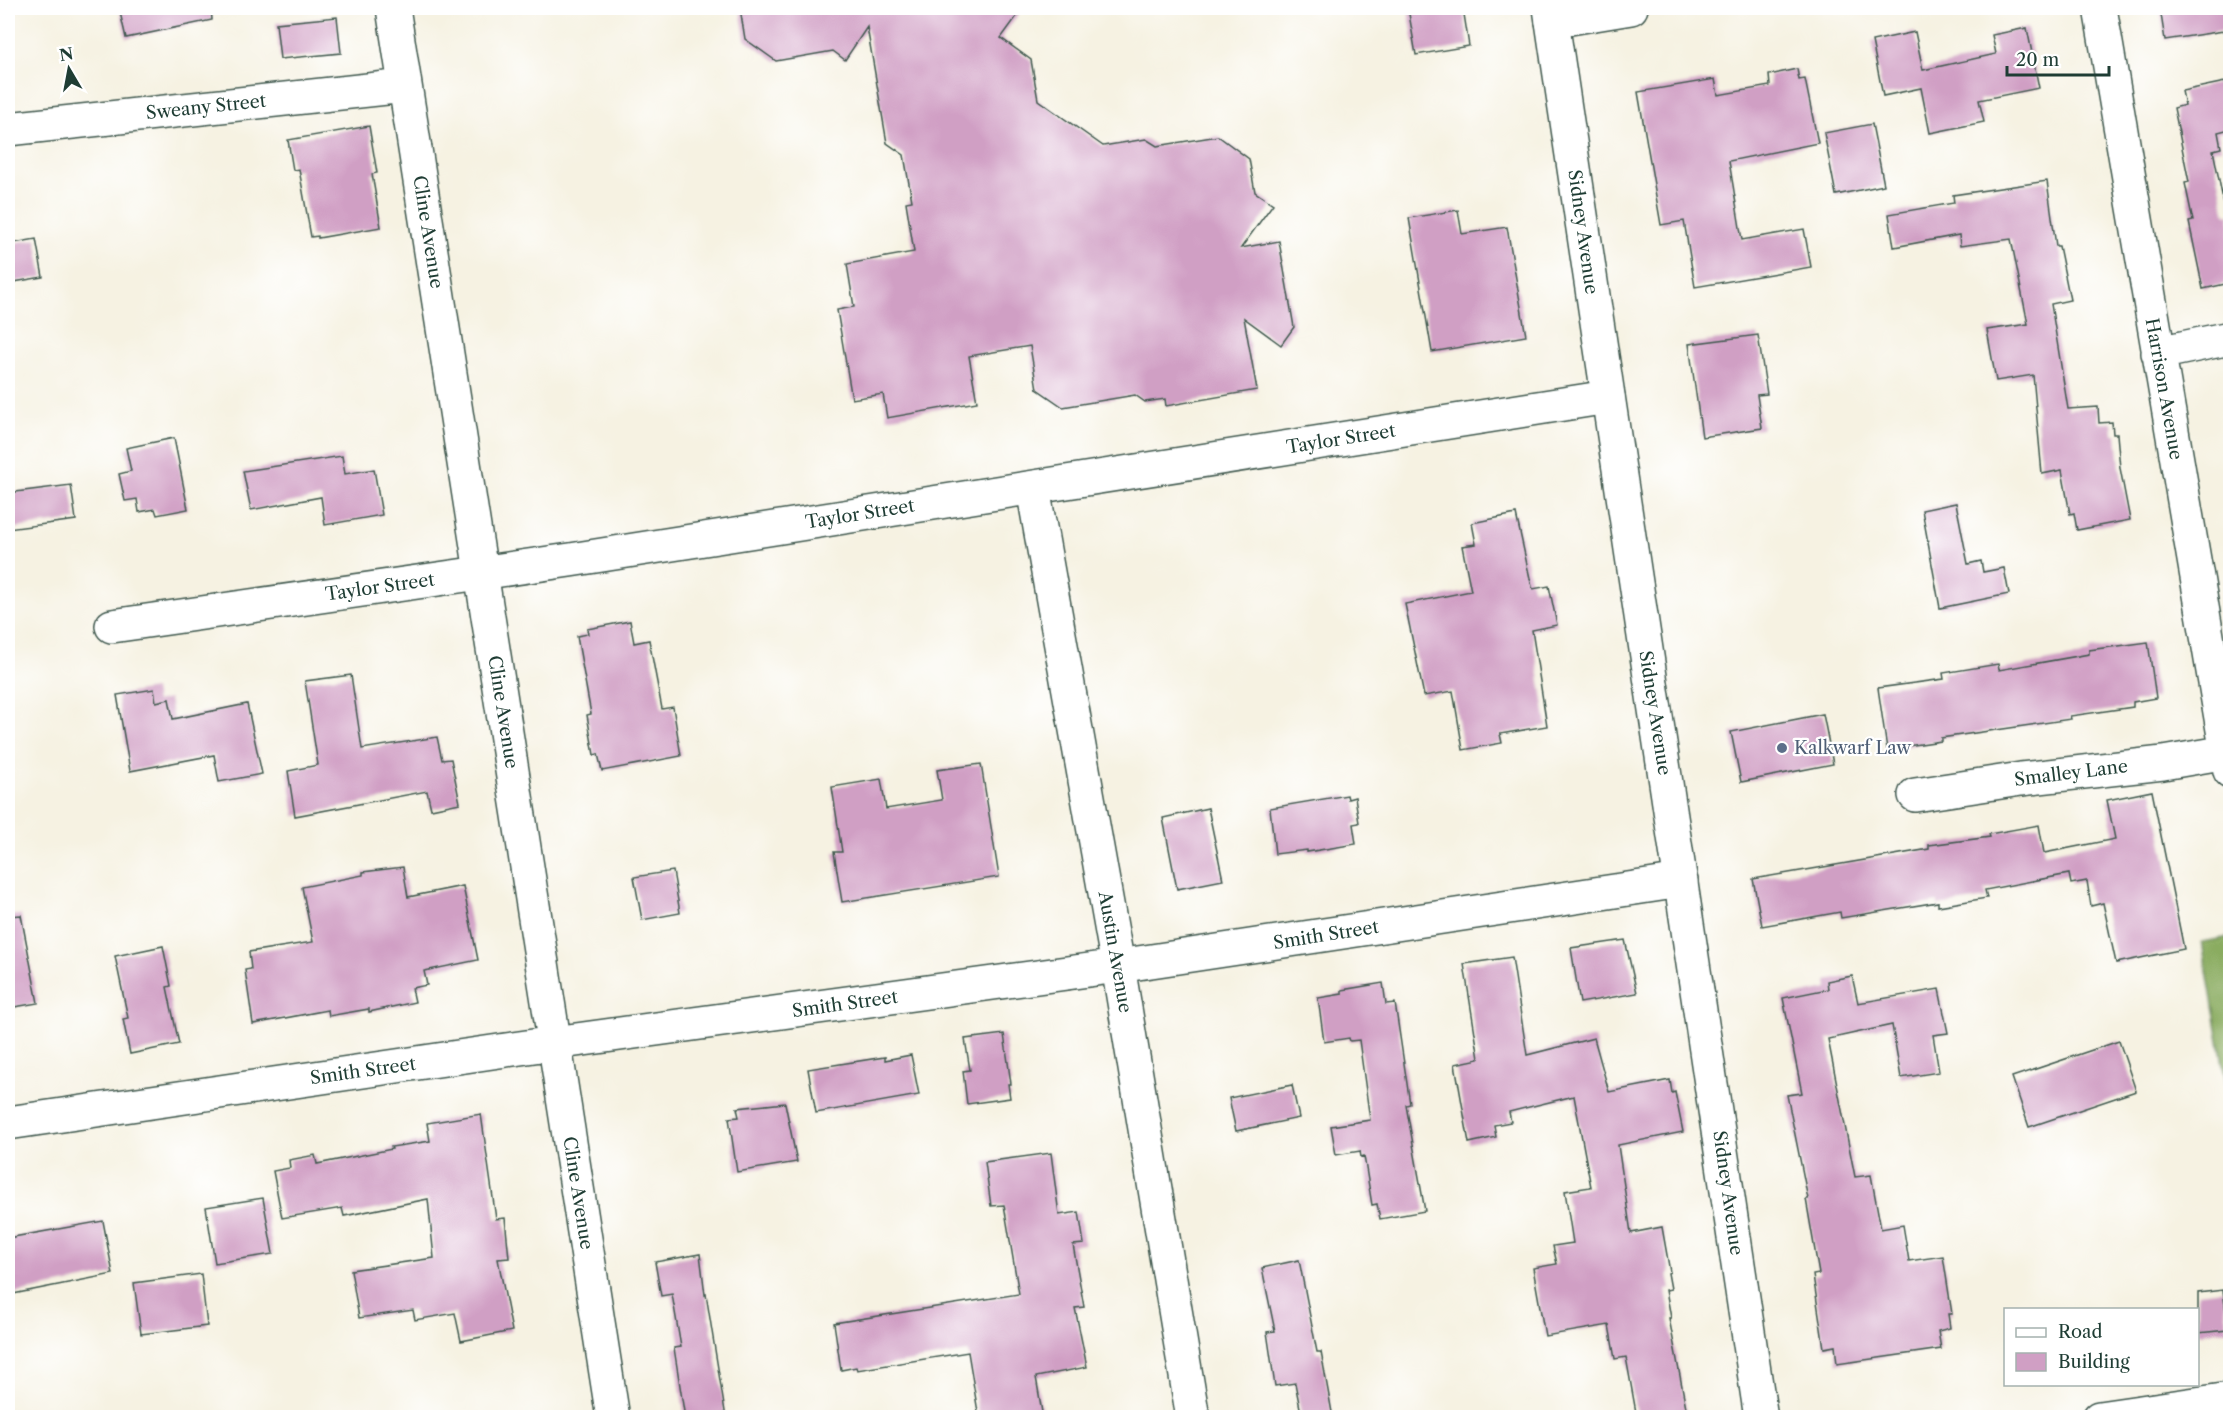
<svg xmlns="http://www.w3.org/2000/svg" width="2238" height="1425" viewBox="0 0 2238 1425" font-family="'Libre Caslon Text',serif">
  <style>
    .forest { fill: #8aac60; stroke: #54744a; stroke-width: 1.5 }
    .building { fill: #d09fc4 }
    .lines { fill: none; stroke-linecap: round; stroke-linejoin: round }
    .street-casing { stroke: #3f584e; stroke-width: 36 }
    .secondary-casing { stroke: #3f584e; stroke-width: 36 }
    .street { stroke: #fff; stroke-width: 33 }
    .secondary { stroke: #fff; stroke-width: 33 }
    .service-dot { fill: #5c6f8a; stroke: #fff; stroke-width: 2 }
    .labels { text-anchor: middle; stroke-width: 4.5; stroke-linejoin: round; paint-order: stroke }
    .street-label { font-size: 18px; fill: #1f3d34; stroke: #fff }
    .service-label { font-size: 18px; fill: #4e5e75; stroke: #fff; text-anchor: start }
  </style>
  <rect width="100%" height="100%" fill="#fff"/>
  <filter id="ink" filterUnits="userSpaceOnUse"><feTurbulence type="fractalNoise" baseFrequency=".0167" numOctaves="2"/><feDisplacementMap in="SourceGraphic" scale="12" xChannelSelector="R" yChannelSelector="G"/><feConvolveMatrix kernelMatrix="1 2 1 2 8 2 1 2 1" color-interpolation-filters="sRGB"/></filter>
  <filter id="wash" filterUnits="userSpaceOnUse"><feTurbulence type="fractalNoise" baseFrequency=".008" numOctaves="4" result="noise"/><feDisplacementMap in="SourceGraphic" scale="24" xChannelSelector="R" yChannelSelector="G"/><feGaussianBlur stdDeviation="1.35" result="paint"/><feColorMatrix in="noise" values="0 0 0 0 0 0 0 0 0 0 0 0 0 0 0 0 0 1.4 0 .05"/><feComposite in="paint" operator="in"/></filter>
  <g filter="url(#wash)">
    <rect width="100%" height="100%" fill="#f6f2e2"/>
    <!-- forest -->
    <path class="forest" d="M 2230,937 L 2230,1104 L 2202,942 Z"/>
    <g id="blocks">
      <!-- building -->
      <path class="building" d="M 119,8 L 211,8 L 212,20 L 126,38 Z
        M 740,8 L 1023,8 L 1001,38 L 1031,60 L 1038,100 L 1103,146 L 1146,139 L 1157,146 L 1218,136 L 1249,159 L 1255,192 L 1273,204 L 1241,248 L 1279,241 L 1294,327 L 1281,345 L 1244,318 L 1257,390 L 1166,406 L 1165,399 L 1145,402 L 1135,395 L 1063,407 L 1037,389 L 1030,346 L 969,356 L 977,402 L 887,418 L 883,394 L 852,399 L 837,310 L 854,307 L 847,264 L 914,252 L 906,202 L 912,201 L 904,155 L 887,143 L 867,27 L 845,60 L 833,51 L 776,61 L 745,39 Z
        M 1408,8 L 1463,8 L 1469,46 L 1416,55 Z
        M 2160,8 L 2230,8 L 2230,30 L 2165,40 Z
        M 337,17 L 341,53 L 280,59 L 276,23 Z
        M 2027,28 L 2039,88 L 1979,100 L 1984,122 L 1930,133 L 1921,88 L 1883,96 L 1872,41 L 1915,32 L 1923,70 L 1996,54 L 1992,35 Z
        M 1797,69 L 1799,80 L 1805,79 L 1818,143 L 1729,161 L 1742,240 L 1804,229 L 1811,267 L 1695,287 L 1684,221 L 1661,225 L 1638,92 L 1715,79 L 1718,95 L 1770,86 L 1769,75 Z
        M 2230,81 L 2230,129 L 2218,132 L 2221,148 L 2213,150 L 2226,215 L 2230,214 L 2230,283 L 2203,289 L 2189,222 L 2193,221 L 2185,183 L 2189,182 L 2174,108 L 2185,105 L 2182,91 Z
        M 1872,124 L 1884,185 L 1836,195 L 1824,133 Z
        M 369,126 L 377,173 L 372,174 L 381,227 L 318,238 L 318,236 L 311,237 L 299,169 L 293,170 L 288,140 Z
        M 2047,181 L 2056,246 L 2059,246 L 2070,300 L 2051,304 L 2068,409 L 2098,407 L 2099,423 L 2112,422 L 2113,434 L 2117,434 L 2120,468 L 2130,520 L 2077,530 L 2074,513 L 2070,514 L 2062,470 L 2042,474 L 2033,375 L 1996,381 L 1987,330 L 2028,324 L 2011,239 L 1960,246 L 1959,235 L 1894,247 L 1889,214 L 1954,203 L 1953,195 Z
        M 1458,210 L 1462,234 L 1507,227 L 1526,336 L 1432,352 L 1409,218 Z
        M 36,239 L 43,277 L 8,283 L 8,244 Z
        M 1758,335 L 1767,394 L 1757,395 L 1762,428 L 1702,437 L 1689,344 Z
        M 174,438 L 188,509 L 157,515 L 155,509 L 139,512 L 137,499 L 125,501 L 119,474 L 131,471 L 126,448 Z
        M 342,456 L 345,474 L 374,469 L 382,515 L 325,525 L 321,497 L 251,510 L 243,471 Z
        M 71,485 L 76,520 L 8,529 L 8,493 Z
        M 1956,503 L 1968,564 L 1981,561 L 1983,572 L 2004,568 L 2009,594 L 1940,608 L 1922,510 Z
        M 1516,514 L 1531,583 L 1533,589 L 1549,586 L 1557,625 L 1532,630 L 1547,726 L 1500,734 L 1502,743 L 1463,750 L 1453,691 L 1424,696 L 1405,604 L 1471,591 L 1462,546 L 1476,544 L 1472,523 Z
        M 630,621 L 634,643 L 649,640 L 662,709 L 673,707 L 681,756 L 602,771 L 598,754 L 594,755 L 587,715 L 591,714 L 577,636 L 588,634 L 587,629 Z
        M 2148,642 L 2156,698 L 2133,702 L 2133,707 L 2070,716 L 2071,719 L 1941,738 L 1941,741 L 1887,749 L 1878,688 L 1944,679 L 1943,673 L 1998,664 L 1999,670 L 2089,654 L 2089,650 Z
        M 351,675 L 362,749 L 437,737 L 442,760 L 451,759 L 460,803 L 431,809 L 427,791 L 295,816 L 288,771 L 318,765 L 305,681 Z
        M 154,689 L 156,702 L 169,699 L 173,719 L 247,704 L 262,774 L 219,782 L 214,755 L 130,771 L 117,695 Z
        M 1823,714 L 1833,764 L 1741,782 L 1731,732 Z
        M 981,764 L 999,877 L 842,902 L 834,852 L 842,852 L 832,787 L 881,779 L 886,809 L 942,800 L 937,770 Z
        M 2152,791 L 2184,949 L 2116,963 L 2103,903 L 2091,906 L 2087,881 L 2071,884 L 2069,874 L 1985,890 L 1987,898 L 1938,906 L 1938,902 L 1841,918 L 1840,912 L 1762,926 L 1753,879 L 1929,849 L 1929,845 L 1990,837 L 1989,834 L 2039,825 L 2044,853 L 2115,839 L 2107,800 Z
        M 1347,795 L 1348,799 L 1355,797 L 1359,823 L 1353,824 L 1356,844 L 1307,852 L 1307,850 L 1275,854 L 1270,808 Z
        M 1208,808 L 1223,880 L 1177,889 L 1163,818 Z
        M 403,867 L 408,897 L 463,886 L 478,960 L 424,971 L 427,985 L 412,988 L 415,1002 L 369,1012 L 369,1009 L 329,1016 L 328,1010 L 253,1024 L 245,970 L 251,969 L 249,952 L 313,942 L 302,887 L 363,875 L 363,872 Z
        M 673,871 L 680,913 L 642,920 L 634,877 Z
        M 21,915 L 38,1003 L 8,1008 L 8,916 Z
        M 1625,940 L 1637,993 L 1580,1003 L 1571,948 Z
        M 163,946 L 171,986 L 167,987 L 179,1044 L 130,1054 L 123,1019 L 128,1018 L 115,956 Z
        M 1512,957 L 1527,1055 L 1594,1038 L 1609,1092 L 1670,1080 L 1672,1093 L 1675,1092 L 1683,1132 L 1618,1145 L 1631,1233 L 1662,1227 L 1670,1272 L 1668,1273 L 1671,1289 L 1666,1290 L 1671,1318 L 1669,1318 L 1688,1418 L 1637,1418 L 1626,1357 L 1615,1359 L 1609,1325 L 1545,1336 L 1533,1268 L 1557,1264 L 1553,1246 L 1573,1243 L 1565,1191 L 1591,1187 L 1574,1096 L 1509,1112 L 1511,1122 L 1494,1125 L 1496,1137 L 1469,1143 L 1455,1064 L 1479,1059 L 1464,964 Z
        M 1852,976 L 1858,1003 L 1939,989 L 1948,1033 L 1933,1035 L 1939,1072 L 1901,1078 L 1892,1025 L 1828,1039 L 1855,1177 L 1871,1175 L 1881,1229 L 1903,1225 L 1909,1261 L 1943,1256 L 1952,1314 L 1948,1314 L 1950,1328 L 1938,1331 L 1941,1349 L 1837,1364 L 1835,1346 L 1824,1348 L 1813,1275 L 1819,1274 L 1806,1199 L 1808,1199 L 1787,1095 L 1802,1093 L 1783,998 L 1828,989 L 1827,981 Z
        M 1383,983 L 1386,1004 L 1395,1003 L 1410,1104 L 1406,1105 L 1425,1211 L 1380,1219 L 1377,1204 L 1372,1205 L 1364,1156 L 1361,1157 L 1360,1151 L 1336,1155 L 1331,1126 L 1370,1120 L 1359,1040 L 1350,1041 L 1349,1038 L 1324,1042 L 1318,998 L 1342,994 L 1342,990 Z
        M 1004,1034 L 1011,1084 L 1008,1084 L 1010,1098 L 967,1104 L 963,1071 L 970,1070 L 965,1039 Z
        M 2119,1041 L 2136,1091 L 2029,1127 L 2012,1077 Z
        M 911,1055 L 919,1095 L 816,1113 L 808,1069 L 885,1057 L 885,1060 Z
        M 1292,1085 L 1299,1118 L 1236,1131 L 1229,1098 Z
        M 785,1103 L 797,1162 L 737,1172 L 729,1118 L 739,1117 L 737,1108 Z
        M 481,1114 L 496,1219 L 505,1218 L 509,1258 L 498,1259 L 512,1331 L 461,1341 L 455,1313 L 415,1320 L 413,1310 L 359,1318 L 351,1270 L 434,1258 L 428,1199 L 344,1216 L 342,1208 L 282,1218 L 273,1171 L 290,1168 L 289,1160 L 315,1155 L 317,1164 L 392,1149 L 391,1147 L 430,1141 L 427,1123 Z
        M 1051,1153 L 1059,1215 L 1079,1212 L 1084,1244 L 1073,1245 L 1084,1307 L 1075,1308 L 1087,1367 L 1036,1377 L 1043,1418 L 979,1418 L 968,1352 L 857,1370 L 856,1367 L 841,1370 L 834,1323 L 1019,1294 L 1004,1205 L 991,1206 L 985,1162 Z
        M 263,1198 L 273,1254 L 215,1263 L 206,1207 Z
        M 103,1221 L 113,1274 L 8,1295 L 8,1238 Z
        M 700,1254 L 705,1295 L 706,1294 L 726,1418 L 685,1418 L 674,1348 L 681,1347 L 672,1294 L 661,1296 L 655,1262 Z
        M 1299,1260 L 1317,1352 L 1321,1352 L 1333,1418 L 1302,1418 L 1295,1383 L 1275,1386 L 1267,1332 L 1275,1331 L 1262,1268 Z
        M 201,1274 L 207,1326 L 141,1334 L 134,1283 Z
        M 2223,1290 L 2228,1330 L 2198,1333 L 2198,1293 Z"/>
    </g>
  </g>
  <g filter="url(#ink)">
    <use href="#blocks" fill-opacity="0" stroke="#3f584e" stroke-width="1.5"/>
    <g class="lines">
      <defs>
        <path id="street" d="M 393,8 L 613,1418
          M 2100,8 L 2230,771
          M 1552,21 L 1631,8
          M 8,129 L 405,86
          M 2158,353 L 2230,338
          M 1033,488 L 1118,966 L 1193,1418
          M 112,626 L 570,560 L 1608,397
          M 1915,795 L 2021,779 L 2163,763 L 2227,752
          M 8,1123 L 554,1043 L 1118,966 L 1681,881
          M 2099,1418 L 2230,1399"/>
        <path id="secondary" d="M 1550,8 L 1761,1418"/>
      </defs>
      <!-- street casing -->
      <use href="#street" class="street-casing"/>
      <!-- secondary casing -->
      <use href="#secondary" class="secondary-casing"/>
      <!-- street -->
      <use href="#street" class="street"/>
      <!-- secondary -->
      <use href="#secondary" class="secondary"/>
    </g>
  </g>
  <!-- markers -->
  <circle class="service-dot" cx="1782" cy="748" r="6"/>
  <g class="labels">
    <!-- street labels -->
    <g class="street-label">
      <text transform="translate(206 107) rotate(-6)" y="6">Sweany Street</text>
      <text transform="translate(428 232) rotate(81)" y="6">Cline Avenue</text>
      <text transform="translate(1583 232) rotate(82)" y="6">Sidney Avenue</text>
      <text transform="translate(2164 389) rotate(80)" y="6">Harrison Avenue</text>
      <text transform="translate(1341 439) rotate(-9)" y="6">Taylor Street</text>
      <text transform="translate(860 514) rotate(-9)" y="6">Taylor Street</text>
      <text transform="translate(380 587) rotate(-8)" y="6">Taylor Street</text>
      <text transform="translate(503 712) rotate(81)" y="6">Cline Avenue</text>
      <text transform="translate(1655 713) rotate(81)" y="6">Sidney Avenue</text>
      <text transform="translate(2071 773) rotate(-7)" y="6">Smalley Lane</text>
      <text transform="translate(1326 935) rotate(-9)" y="6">Smith Street</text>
      <text transform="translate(1115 952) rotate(80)" y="6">Austin Avenue</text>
      <text transform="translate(845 1004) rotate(-8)" y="6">Smith Street</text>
      <text transform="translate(363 1071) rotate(-8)" y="6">Smith Street</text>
      <text transform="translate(578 1193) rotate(81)" y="6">Cline Avenue</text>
      <text transform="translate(1728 1193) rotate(82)" y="6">Sidney Avenue</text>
    </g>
    <!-- service labels -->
    <g class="service-label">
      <text x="1794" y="754">Kalkwarf Law</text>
    </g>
  </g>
  <!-- margin -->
  <rect width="2238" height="1425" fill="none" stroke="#fff" stroke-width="30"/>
  <!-- legend -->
  <rect x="2004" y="1308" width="195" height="78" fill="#ffffff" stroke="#a5b1ae" stroke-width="1.5"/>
  <rect x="2016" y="1328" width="30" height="9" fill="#ffffff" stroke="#a5b1ae" stroke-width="1.5"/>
  <text x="2058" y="1338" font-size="18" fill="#1f3d34">Road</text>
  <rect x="2016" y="1353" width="30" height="18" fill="#d09fc4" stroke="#a5b1ae" stroke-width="1.5"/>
  <text x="2058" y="1368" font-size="18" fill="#1f3d34">Building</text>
  <!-- north arrow -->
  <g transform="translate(69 69) rotate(350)" stroke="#ffffff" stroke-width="4.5" paint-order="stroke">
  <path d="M0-4.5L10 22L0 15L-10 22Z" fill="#1f3d34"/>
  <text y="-9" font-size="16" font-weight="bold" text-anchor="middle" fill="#1f3d34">N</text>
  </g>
  <!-- scale -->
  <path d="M2007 66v9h102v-9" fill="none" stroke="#1f3d34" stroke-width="3"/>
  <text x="2016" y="66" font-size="18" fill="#1f3d34" stroke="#ffffff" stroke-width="4.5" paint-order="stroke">20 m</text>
</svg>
